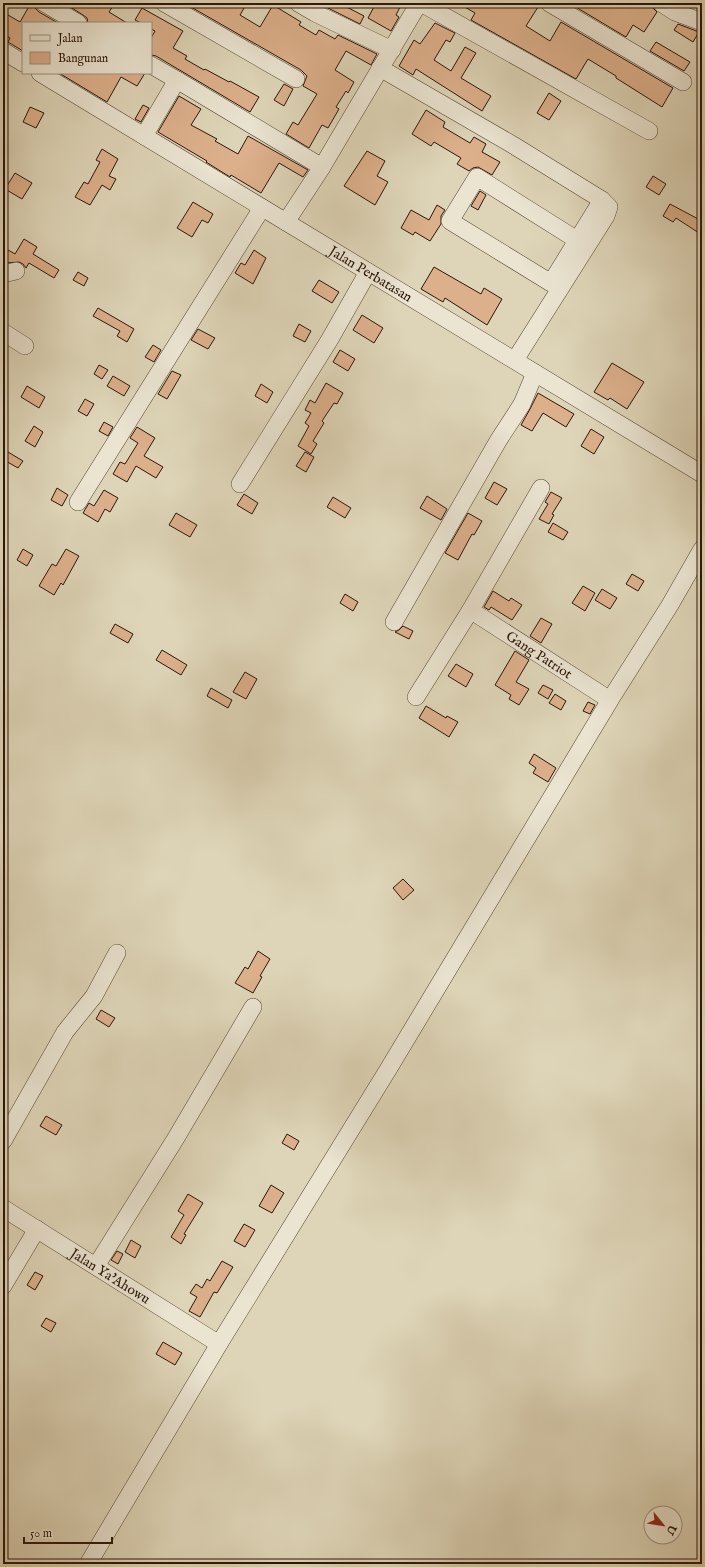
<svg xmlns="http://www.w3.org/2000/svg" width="705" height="1567" viewBox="0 0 705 1567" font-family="'IM FELL English',serif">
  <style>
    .building { fill: #dcb08b; stroke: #2c1508 }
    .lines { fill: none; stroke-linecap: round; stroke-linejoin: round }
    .minor-casing { stroke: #584534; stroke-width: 18 }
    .minor { stroke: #eae4d1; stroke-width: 17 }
    .labels { text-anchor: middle; stroke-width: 3.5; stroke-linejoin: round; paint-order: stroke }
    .street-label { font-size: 14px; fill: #2c1508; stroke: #eae4d1 }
  </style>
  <rect width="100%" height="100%" fill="#ded5b8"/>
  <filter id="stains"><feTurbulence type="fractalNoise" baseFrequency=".005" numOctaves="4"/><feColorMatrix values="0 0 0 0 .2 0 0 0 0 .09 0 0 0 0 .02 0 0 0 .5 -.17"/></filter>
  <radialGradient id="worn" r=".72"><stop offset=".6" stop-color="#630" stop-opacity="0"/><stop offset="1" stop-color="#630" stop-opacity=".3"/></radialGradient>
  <!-- building -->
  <path class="building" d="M 31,3 L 34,3 L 35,8 L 39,12 L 58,23 L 22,23 L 23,24 L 23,51 L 8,42 L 10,38 L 3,34 L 3,12 L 20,22 Z
    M 64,3 L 115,3 L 109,12 L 127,23 L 88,23 L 87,18 L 83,15 Z
    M 184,3 L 247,3 L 240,15 L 260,27 L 273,5 L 301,22 L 299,25 L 316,35 L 319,30 L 335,39 L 338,35 L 377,54 L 371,65 L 346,51 L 335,70 L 354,82 L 348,93 L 346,91 L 336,107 L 339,109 L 328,128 L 322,125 L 309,148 L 286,134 L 293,122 L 298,125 L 317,94 L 303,86 L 307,76 L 301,70 Z
    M 318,3 L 339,3 L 364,16 L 360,24 Z
    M 376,3 L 402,3 L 396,15 L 399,17 L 391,31 L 368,18 Z
    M 458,3 L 531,3 L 538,7 L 526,26 L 550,41 L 561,22 L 673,88 L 662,107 L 616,78 L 616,76 L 588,59 L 576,79 L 471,20 L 475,13 Z
    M 569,3 L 648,3 L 657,12 L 644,32 L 633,25 L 626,37 Z
    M 142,8 L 183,31 L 173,48 L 187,56 L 185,59 L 204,70 L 205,69 L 229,82 L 230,81 L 259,97 L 250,112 L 156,56 L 151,55 L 151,38 L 155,31 L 151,29 L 151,23 L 141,23 L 135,20 Z
    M 435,23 L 455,33 L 450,42 L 446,40 L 434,60 L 451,71 L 465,47 L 476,53 L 461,78 L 491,96 L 482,111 L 416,69 L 413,75 L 399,66 L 414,40 L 420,44 Z
    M 678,24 L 699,32 L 693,42 L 674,30 Z
    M 656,42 L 690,62 L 684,71 L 650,51 Z
    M 59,73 L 145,73 L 137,86 L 121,77 L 107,102 Z
    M 284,84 L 293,89 L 284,106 L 274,100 Z
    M 549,93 L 561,101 L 549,120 L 537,113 Z
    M 179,96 L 201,109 L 191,125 L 217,139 L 215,141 L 238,154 L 248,136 L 308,170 L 303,177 L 279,163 L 261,193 L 231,175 L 230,177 L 206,162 L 207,161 L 158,132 Z
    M 143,105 L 149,108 L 141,122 L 135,119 Z
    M 30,107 L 44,113 L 36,128 L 23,122 Z
    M 426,110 L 445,122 L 443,127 L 470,143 L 474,137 L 486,144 L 482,152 L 500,162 L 492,175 L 478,167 L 473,168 L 469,171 L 457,164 L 461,158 L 434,142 L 431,146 L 412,134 Z
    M 102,149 L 118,159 L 109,176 L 116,179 L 110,190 L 102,185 L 90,205 L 75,197 L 84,182 L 88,184 L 100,162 L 96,160 Z
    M 367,151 L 385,161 L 377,176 L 388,182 L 375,205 L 344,186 Z
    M 15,173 L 32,183 L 22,199 L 5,189 Z
    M 653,176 L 666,184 L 659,195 L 646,187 Z
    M 480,191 L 486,195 L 478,210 L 471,206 Z
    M 193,202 L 213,214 L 208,223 L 202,220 L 192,237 L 177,228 Z
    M 670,204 L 702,221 L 702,235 L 676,218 L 673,222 L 663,216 Z
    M 437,205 L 445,210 L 441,216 L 441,224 L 430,241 L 415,232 L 413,235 L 401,228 L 411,210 L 429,220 Z
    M 24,239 L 37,247 L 33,254 L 59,270 L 54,278 L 29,263 L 26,268 L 23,264 L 19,262 L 6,263 L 3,261 L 3,247 L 15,254 Z
    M 254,250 L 266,258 L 253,284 L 235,273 L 241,263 L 245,265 Z
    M 434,267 L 481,294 L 484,288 L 502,299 L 487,325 L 445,298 L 443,302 L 421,289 Z
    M 78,272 L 88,278 L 84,286 L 73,280 Z
    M 319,280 L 339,292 L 332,303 L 312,291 Z
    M 98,308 L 134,329 L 127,342 L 117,336 L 120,331 L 93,316 Z
    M 362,315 L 383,328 L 374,343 L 353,330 Z
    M 299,324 L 311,331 L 305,342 L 293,336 Z
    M 198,329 L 215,338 L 208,349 L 191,340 Z
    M 153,345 L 161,350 L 154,362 L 145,357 Z
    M 340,350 L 355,359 L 348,371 L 333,362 Z
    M 612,363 L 644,382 L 627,409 L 610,398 L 608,400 L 594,392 Z
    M 99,365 L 108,370 L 102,379 L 94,374 Z
    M 172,371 L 181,375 L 167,399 L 158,394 Z
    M 113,376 L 130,386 L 124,396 L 107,386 Z
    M 326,383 L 343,393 L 337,404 L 334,403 L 322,421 L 324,423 L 313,441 L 317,444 L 311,454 L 298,446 L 309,426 L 305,423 L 311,413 L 305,410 L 310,400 L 315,403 Z
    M 261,384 L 273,392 L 267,403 L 255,396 Z
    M 27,386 L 45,397 L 39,408 L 21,397 Z
    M 538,393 L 574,414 L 566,427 L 543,413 L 532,431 L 521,425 L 530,409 Z
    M 85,399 L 94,404 L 87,416 L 78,411 Z
    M 104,422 L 113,427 L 108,436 L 99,431 Z
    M 34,426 L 43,432 L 35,447 L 25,441 Z
    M 137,427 L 155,438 L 144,456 L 163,467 L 156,478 L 136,466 L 127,482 L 113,474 L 120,462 L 125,464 L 138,443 L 130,438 Z
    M 591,429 L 604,437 L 594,454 L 581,446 Z
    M 8,452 L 23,461 L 18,468 L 4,460 Z
    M 305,452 L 314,457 L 306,472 L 296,466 Z
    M 494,482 L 507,489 L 497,505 L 485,498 Z
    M 57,488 L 68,495 L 62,506 L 51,500 Z
    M 104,490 L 118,498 L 110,512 L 105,509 L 98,522 L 83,513 L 89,503 L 94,506 Z
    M 551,492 L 562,498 L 552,514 L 554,515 L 549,524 L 539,519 L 548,504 L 545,502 Z
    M 244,494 L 258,503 L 252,514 L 237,505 Z
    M 427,496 L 447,509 L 441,520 L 420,508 Z
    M 333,497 L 351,508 L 345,518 L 327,507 Z
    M 176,513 L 197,525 L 190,537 L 169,525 Z
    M 468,513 L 482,521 L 474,535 L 472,534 L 458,560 L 445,553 Z
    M 553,523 L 568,532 L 563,540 L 548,532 Z
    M 23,549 L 33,555 L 27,566 L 17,560 Z
    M 66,549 L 79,556 L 63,585 L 61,583 L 54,595 L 39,586 L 52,564 L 56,566 Z
    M 632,574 L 644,581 L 638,591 L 626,584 Z
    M 583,586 L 595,593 L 585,611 L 572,603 Z
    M 602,589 L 617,598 L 610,609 L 595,600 Z
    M 493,591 L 509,601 L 511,598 L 522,605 L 512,620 L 491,607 L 489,610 L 484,607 Z
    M 345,594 L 358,602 L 353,611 L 340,603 Z
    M 541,618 L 552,624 L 541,643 L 530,636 Z
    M 115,624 L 133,634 L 128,643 L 110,633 Z
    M 403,626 L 413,631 L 409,639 L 395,632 L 399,630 Z
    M 162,650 L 187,665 L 181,675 L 156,660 Z
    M 515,651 L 529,660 L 516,682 L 529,689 L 519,705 L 509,699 L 511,695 L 495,685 Z
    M 456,664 L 473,674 L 466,687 L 448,676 Z
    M 245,672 L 257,679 L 246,699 L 233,692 Z
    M 543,685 L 553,690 L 548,699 L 538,693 Z
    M 211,688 L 232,700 L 228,708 L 207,696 Z
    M 555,694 L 566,701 L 561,710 L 549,703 Z
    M 588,702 L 595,705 L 590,714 L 583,711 Z
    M 426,706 L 446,718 L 447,716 L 458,722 L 449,737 L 419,718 Z
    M 534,754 L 556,768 L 548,782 L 533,773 L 536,768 L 529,763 Z
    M 403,879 L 414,890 L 403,900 L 393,888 Z
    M 258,951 L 270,959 L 260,976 L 262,977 L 253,993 L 235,983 L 245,967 L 248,969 Z
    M 101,1010 L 115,1018 L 109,1027 L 96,1019 Z
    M 46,1116 L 62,1125 L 56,1135 L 40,1126 Z
    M 287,1134 L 299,1141 L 294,1150 L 282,1143 Z
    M 271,1185 L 284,1193 L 272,1213 L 259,1206 Z
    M 188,1194 L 203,1203 L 184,1234 L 186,1235 L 181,1244 L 171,1237 L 184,1215 L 178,1211 Z
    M 244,1224 L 255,1230 L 245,1247 L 234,1241 Z
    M 131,1240 L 141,1246 L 135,1258 L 125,1252 Z
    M 117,1251 L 123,1254 L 118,1264 L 111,1260 Z
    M 222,1261 L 233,1267 L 217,1293 L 214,1292 L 200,1317 L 189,1311 L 197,1297 L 190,1293 L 196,1284 L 202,1288 L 207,1279 L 210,1281 Z
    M 35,1272 L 43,1276 L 35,1290 L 27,1285 Z
    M 46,1318 L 56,1323 L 51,1332 L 41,1326 Z
    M 163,1342 L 182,1353 L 175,1365 L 156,1354 Z"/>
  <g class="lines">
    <defs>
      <g id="minor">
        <path d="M 44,3 L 78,23"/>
        <path d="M 164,3 L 296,79"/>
        <path d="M 298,3 L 315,13 L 392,50"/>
        <path d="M 421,3 L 649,131"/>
        <path d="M 549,3 L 683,82"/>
        <path d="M 661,3 L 675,12 L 702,22"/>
        <path d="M 3,51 L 23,63"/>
        <path d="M 151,65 L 177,80"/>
        <path d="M 380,68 L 513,145 L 602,200 L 609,207 L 606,216 L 515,360"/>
        <path id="s1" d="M 40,73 L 702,474"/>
        <path d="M 144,136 L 177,80 L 322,167"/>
        <path d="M 286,222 L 322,167 L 419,3"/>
        <path d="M 577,240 L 477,177 L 450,221 L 551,283 L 602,200"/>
        <path d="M 3,274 L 16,271"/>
        <path d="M 3,332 L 25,346"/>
        <path d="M 240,484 L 330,339 L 368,272"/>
        <path id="s2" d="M 541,488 L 470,611 L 478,615 L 610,700"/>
        <path d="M 78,502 L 262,208"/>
        <path d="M 394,622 L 498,441 L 522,404 L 535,373"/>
        <path d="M 416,697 L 470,611"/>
        <path d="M 3,1141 L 65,1032 L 94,996 L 117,953"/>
        <path id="s3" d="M 3,1208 L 219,1344"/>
        <path d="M 96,1266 L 176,1138 L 253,1007"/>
        <path d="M 3,1286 L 37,1229"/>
        <path d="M 88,1564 L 219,1344 L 389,1068 L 610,700 L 670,605 L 702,549"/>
      </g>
    </defs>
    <!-- minor casing -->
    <use href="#minor" class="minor-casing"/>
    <!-- minor -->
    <use href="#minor" class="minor"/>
  </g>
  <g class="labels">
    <!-- street labels -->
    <g class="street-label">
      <text dy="5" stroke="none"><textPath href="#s1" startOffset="387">Jalan Perbatasan</textPath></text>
      <text dy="5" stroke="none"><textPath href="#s2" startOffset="224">Gang Patriot</textPath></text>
      <text dy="5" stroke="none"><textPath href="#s3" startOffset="127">Jalan Ya'Ahowu</textPath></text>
    </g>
  </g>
  <!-- margin -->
  <rect width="705" height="1567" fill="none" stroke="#ded5b8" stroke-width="16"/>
  <rect x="4" y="4" width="697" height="1559" fill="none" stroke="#2c1508" stroke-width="2"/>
  <rect x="8" y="8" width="689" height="1551" fill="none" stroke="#2c1508"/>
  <!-- legend -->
  <rect x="22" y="22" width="130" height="52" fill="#eae4d1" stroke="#9e9181"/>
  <rect x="30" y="35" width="20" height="6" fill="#eae4d1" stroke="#9e9181"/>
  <text x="58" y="42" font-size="12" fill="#2c1508">Jalan</text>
  <rect x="30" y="52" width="20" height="12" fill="#dcb08b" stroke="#9e9181"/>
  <text x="58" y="62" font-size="12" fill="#2c1508">Bangunan</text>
  <!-- north arrow -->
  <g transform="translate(663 1525) rotate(120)"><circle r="19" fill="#eae4d1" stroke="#9e9181"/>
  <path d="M0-3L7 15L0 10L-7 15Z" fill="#8f2418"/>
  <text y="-6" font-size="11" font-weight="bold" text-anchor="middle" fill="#2c1508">U</text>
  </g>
  <!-- scale -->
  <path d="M24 1537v6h88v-6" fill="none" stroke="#2c1508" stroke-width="2"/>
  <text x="30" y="1537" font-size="12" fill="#2c1508" stroke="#eae4d1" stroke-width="3" paint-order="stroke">50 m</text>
  <rect width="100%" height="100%" filter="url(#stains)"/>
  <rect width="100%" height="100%" fill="url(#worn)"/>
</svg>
